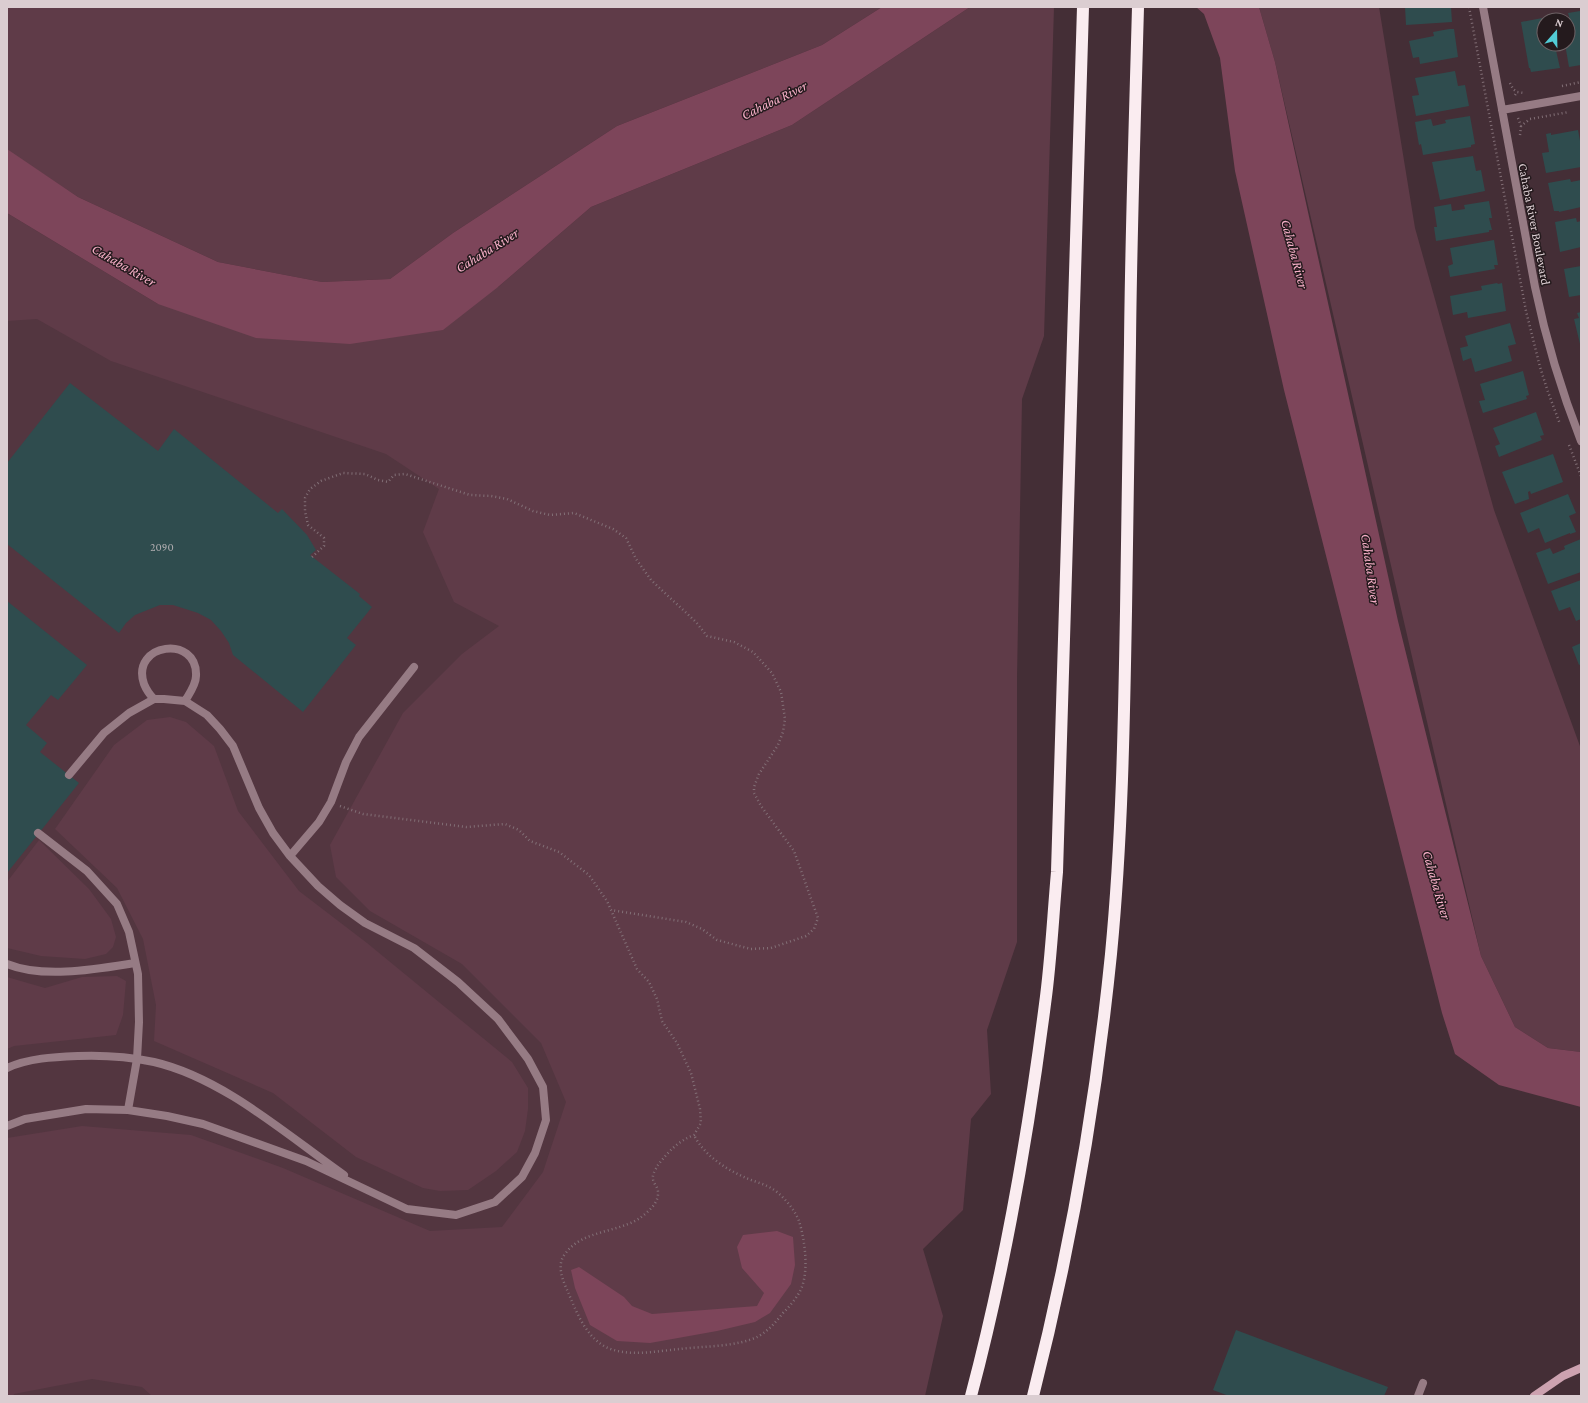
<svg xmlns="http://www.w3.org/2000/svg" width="1588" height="1403" viewBox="0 0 1588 1403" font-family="'Crimson Pro',serif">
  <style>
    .built { fill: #533640 }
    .green { fill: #5f3b48 }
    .water { fill: #7d455a }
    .building { fill: #2f4c4e }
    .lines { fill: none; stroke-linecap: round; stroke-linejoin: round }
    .path { stroke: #826f76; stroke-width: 2.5; stroke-dasharray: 1 3; stroke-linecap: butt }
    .lane { stroke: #967b84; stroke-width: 8 }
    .street { stroke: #967b84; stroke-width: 8 }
    .secondary { stroke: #cda2b0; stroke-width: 8 }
    .highway { stroke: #faecf0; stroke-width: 12 }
    .labels { text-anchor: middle; stroke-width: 3; stroke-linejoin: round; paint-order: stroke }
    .number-label { font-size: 11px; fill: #b0adb0 }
    .street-label { font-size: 13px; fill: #dbcdd1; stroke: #241a1d }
    .water-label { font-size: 14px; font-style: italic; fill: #f6afc7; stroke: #241a1d }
  </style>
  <rect width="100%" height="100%" fill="#442e36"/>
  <!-- built -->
  <path class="built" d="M 7,285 L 504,456 L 768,1396 L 7,1396 Z"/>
  <!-- green -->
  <path class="green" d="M 7,7 L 882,7 L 822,45 L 617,126 L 453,233 L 390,279 L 322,282 L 218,262 L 78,197 L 7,150 Z
    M 970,7 L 1054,7 L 1044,336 L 1022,399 L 1017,678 L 1017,942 L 987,1030 L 991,1094 L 971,1119 L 963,1210 L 923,1249 L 943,1316 L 925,1396 L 240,1396 L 233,1395 L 231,1396 L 152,1396 L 142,1387 L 92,1379 L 14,1394 L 13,1396 L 7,1396 L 7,1138 L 82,1126 L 191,1135 L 283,1168 L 430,1231 L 502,1227 L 543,1172 L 566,1102 L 541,1043 L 462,964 L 370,911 L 336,877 L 330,845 L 403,713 L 462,654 L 499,626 L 454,602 L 423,532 L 439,489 L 386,454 L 111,361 L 37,319 L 7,321 L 7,213 L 158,304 L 498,287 L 591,207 L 792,125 Z
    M 1259,7 L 1379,7 L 1415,228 L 1494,510 L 1581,749 L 1581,1052 L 1548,1048 L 1515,1027 L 1481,956 L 1275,62 Z
    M 170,717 L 186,722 L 214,746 L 238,811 L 299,891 L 367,943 L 512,1062 L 528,1088 L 528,1109 L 525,1131 L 517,1152 L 496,1171 L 468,1190 L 440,1191 L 423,1188 L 356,1157 L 273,1093 L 154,1041 L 156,1005 L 143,939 L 117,888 L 55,829 L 114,745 L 147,720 Z
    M 39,840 L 89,889 L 111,919 L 116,937 L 113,947 L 106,954 L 85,959 L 41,956 L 7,948 L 7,882 Z
    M 117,976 L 126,981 L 123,1015 L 116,1035 L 14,1046 L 7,1049 L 7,977 L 45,988 L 82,977 Z"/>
  <!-- water -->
  <path class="water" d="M 882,7 L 970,7 L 792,125 L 591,207 L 498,287 L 443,330 L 350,344 L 256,338 L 158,304 L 7,213 L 7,149 L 78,197 L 218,262 L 322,282 L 390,279 L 453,233 L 617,126 L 822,45 Z
    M 1196,7 L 1259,7 L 1275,62 L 1398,621 L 1481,956 L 1515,1027 L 1548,1048 L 1581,1052 L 1581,1107 L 1499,1085 L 1455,1054 L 1442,1013 L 1284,390 L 1235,171 L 1220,58 L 1204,14 Z
    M 777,1231 L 793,1237 L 795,1265 L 791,1284 L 770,1313 L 755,1322 L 717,1331 L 650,1343 L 617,1341 L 590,1325 L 575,1288 L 571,1270 L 579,1267 L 624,1297 L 632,1306 L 652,1314 L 757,1306 L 764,1293 L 742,1268 L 737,1247 L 743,1235 Z"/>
  <!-- building -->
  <path class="building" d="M 1405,7 L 1451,7 L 1452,22 L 1406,25 Z
    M 1580,11 L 1581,17 L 1581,65 L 1569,67 L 1565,44 L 1568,44 L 1568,20 L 1570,20 L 1568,13 Z
    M 1553,16 L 1554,20 L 1544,20 L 1544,44 L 1552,44 L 1553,46 L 1555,46 L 1560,68 L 1531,72 L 1530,68 L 1529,68 L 1521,22 Z
    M 1449,29 L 1454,29 L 1458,57 L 1420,64 L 1419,57 L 1413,58 L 1409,41 L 1434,36 L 1433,32 Z
    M 1455,71 L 1458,86 L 1465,85 L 1469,106 L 1416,116 L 1412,96 L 1419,95 L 1415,78 Z
    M 1470,116 L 1475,144 L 1471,145 L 1471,147 L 1423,155 L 1421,144 L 1419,145 L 1415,122 L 1431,119 L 1433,126 L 1446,123 L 1445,120 Z
    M 1578,130 L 1581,146 L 1581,167 L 1546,173 L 1542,153 L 1549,152 L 1546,134 L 1551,133 L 1551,135 Z
    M 1473,156 L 1476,171 L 1481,170 L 1485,191 L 1440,200 L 1432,162 Z
    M 1570,179 L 1571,182 L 1581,180 L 1581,207 L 1559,212 L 1559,211 L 1554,211 L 1548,183 Z
    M 1489,201 L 1492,218 L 1489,218 L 1492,230 L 1489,230 L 1489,232 L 1436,241 L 1434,227 L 1437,227 L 1434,207 L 1451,204 L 1452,211 L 1465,209 L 1464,205 Z
    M 1576,218 L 1577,222 L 1581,221 L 1581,247 L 1560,252 L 1555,222 Z
    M 1494,240 L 1498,265 L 1494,265 L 1495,269 L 1450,277 L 1448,266 L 1453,264 L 1450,248 Z
    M 1581,266 L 1581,295 L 1569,297 L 1564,269 Z
    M 1497,283 L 1498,284 L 1502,283 L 1506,311 L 1468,318 L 1467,312 L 1453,315 L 1450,296 L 1482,290 L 1481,286 Z
    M 1581,312 L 1581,344 L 1580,344 L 1574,319 L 1579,318 L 1577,313 Z
    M 1510,323 L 1516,344 L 1508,346 L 1512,361 L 1475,372 L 1471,358 L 1463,361 L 1460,348 L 1468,346 L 1465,336 Z
    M 1523,371 L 1529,395 L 1526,396 L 1527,399 L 1483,413 L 1479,401 L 1485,400 L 1480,384 Z
    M 70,383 L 158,451 L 174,429 L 278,513 L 282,509 L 307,535 L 316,550 L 310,555 L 360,594 L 359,596 L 372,607 L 347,638 L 356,645 L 303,712 L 233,655 L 229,643 L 221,631 L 211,620 L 198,613 L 173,605 L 160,605 L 135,615 L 126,623 L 119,633 L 7,544 L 7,463 Z
    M 1536,412 L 1544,435 L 1540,436 L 1542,440 L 1499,457 L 1495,446 L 1500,444 L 1493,428 Z
    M 1553,454 L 1563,482 L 1531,494 L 1530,491 L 1528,492 L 1529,499 L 1515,504 L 1502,472 Z
    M 1568,494 L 1576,513 L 1569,516 L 1576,532 L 1570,534 L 1570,533 L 1545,543 L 1539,528 L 1528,533 L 1520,513 Z
    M 1581,539 L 1581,572 L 1548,584 L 1536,553 L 1550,548 L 1553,554 L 1565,549 L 1564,546 Z
    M 1581,580 L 1581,619 L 1576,621 L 1570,607 L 1559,611 L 1551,591 Z
    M 7,601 L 87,665 L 58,700 L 51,695 L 26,725 L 47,743 L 40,752 L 79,783 L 7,873 Z
    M 1581,643 L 1581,664 L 1579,665 L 1572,647 Z
    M 1236,1330 L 1388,1387 L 1384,1396 L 1229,1396 L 1213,1390 Z"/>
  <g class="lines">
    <!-- path -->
    <path class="path" d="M 1469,7 L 1526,311 L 1540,367 L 1548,392 L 1560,424
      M 1510,83 L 1513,89 L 1517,92
      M 1562,86 L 1581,82
      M 1515,95 L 1517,92 L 1524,93
      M 1518,118 L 1521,126 L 1530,119 L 1569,112
      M 1520,135 L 1521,126
      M 1569,445 L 1581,476
      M 312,557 L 324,546 L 324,538 L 308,525 L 305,511 L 305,498 L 310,489 L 321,481 L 343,473 L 365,474 L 378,480 L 388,482 L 394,475 L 405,474 L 470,495 L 491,496 L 507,499 L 533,511 L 550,515 L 574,513 L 613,529 L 626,538 L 636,559 L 651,580 L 696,622 L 707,636 L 734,642 L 753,652 L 772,673 L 781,692 L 785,719 L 783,732 L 778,745 L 759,774 L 754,787 L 754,793 L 761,806 L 794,851 L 818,918 L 814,929 L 806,936 L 771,948 L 751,949 L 717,940 L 702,929 L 686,922 L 611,910
      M 340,806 L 363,814 L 466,827 L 505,824 L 519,830 L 530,841 L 559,852 L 589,875 L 607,901 L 637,969 L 649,982 L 657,999 L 662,1021 L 677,1043 L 691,1073 L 700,1109 L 701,1123 L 694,1135 C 678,1141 668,1152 658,1165 C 656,1169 652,1174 653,1179 C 653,1183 658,1187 658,1192 C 659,1203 648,1212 640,1218 C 617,1233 582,1230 565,1254 C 556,1265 563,1281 568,1292 C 576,1311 585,1335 604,1346 C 626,1358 656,1351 680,1349 C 704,1346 738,1347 759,1336 C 769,1330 776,1322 783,1313 C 789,1307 795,1300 799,1293 C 810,1275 805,1240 799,1221 C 795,1210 782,1194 771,1188 C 762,1183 752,1181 744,1177 C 724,1168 704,1155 694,1135"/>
    <!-- lane -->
    <path class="lane" d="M 154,699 C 150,695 146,689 144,684 C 130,643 198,634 196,676 C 196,685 189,694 185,701
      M 38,833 L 87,871 L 117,904 L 129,932 L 138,974 L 139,1022 L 137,1059 L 128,1110
      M 290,856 L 319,822 L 331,802 L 346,762 L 359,737 L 414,667
      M 7,964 C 44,979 97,969 135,963
      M 7,1068 C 29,1058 54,1057 78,1056 C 103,1055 130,1057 154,1062 C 223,1078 287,1135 344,1175
      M 7,1126 L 25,1119 L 86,1109 L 128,1110 L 167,1116 L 203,1124 L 306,1161 L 407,1209 L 456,1215 L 495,1202 L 522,1177 L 535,1153 L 546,1120 L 543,1087 L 528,1059 L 498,1019 L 458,982 L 414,948 L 365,923 L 340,905 L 318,886 L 290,856 L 273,833 L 259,808 L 233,746 L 220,729 L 207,715 L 185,701 L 164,699 L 154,699 L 129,713 L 104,733 L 69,775
      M 1418,1396 L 1423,1383"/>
    <!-- street -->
    <path class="street" d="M 1483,7 L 1535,287 C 1546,340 1561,390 1581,441
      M 1502,110 L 1581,96"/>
    <!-- secondary -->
    <path class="secondary" d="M 1534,1396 L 1563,1376 L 1581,1368"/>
    <!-- highway -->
    <path class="highway" d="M 971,1396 C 1005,1268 1028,1136 1045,1004 C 1051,961 1053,916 1057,872 L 1083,7
      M 1033,1396 C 1070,1251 1096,1103 1111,954 C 1122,840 1124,725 1126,611 C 1127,522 1129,433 1130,344 C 1131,232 1135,119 1138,7"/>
  </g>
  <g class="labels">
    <!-- number labels -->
    <g class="number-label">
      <text x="162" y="551">2090</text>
    </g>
    <!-- street labels -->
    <g class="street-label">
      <text transform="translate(1535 224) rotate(79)" y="5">Cahaba River Boulevard</text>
    </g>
    <!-- water labels -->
    <g class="water-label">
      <text transform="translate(774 100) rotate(-26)" y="5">Cahaba River</text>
      <text transform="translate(487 250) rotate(-32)" y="5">Cahaba River</text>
      <text transform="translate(1295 254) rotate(75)" y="5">Cahaba River</text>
      <text transform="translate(124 265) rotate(30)" y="5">Cahaba River</text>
      <text transform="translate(1371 569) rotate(82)" y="5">Cahaba River</text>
      <text transform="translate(1437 885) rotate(74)" y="5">Cahaba River</text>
    </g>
  </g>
  <!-- border -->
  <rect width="1588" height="1403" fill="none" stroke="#dbcdd1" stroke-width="16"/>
  <!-- north arrow -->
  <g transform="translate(1556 32) rotate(20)"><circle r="19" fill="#241a1d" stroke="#6d6265"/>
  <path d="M0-3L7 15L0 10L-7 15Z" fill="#52ccd6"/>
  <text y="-6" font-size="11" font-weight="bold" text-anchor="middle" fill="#dbcdd1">N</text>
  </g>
</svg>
